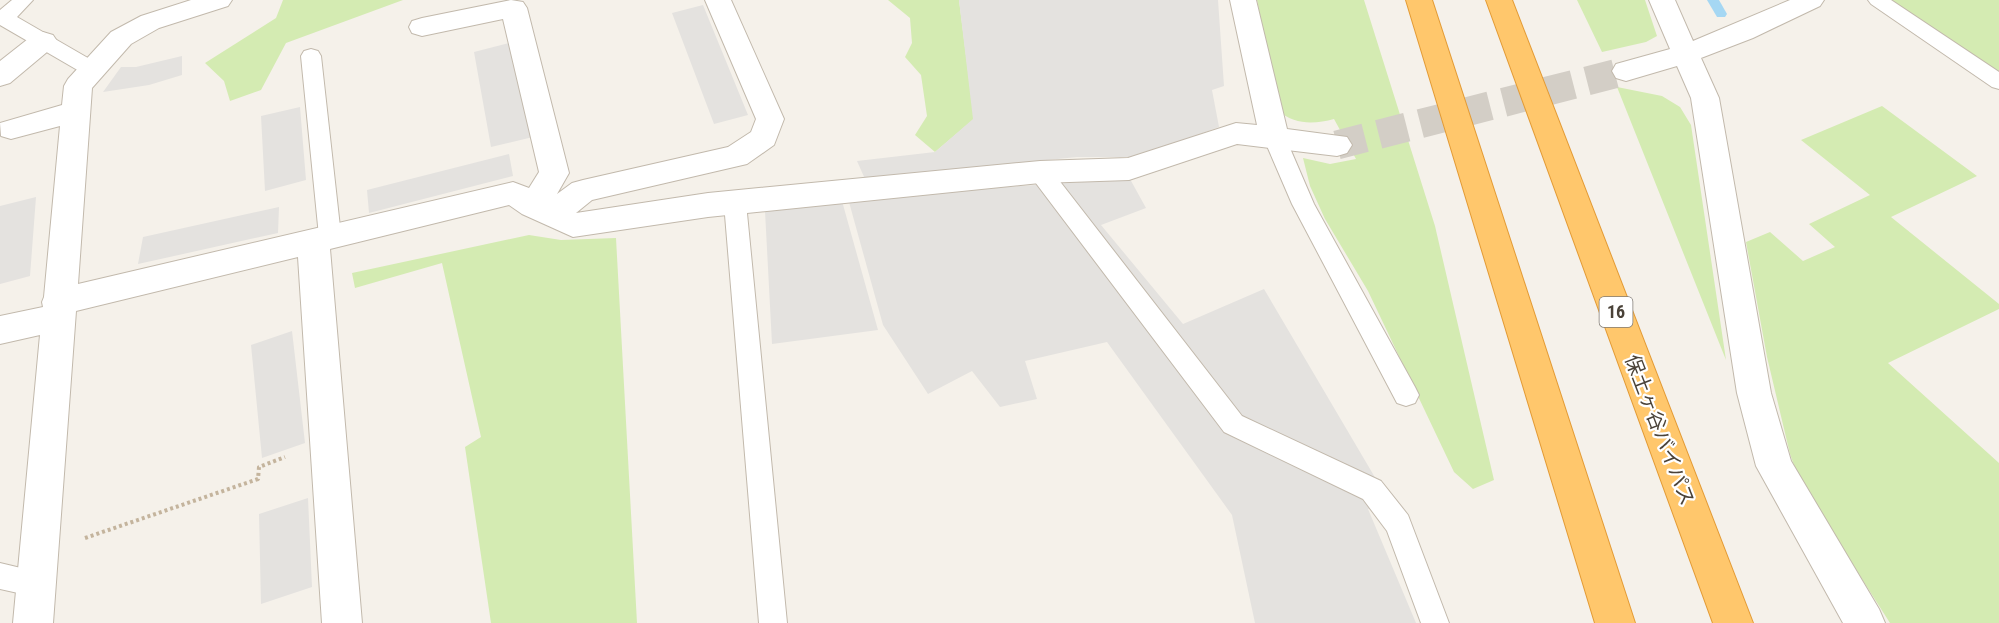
<svg xmlns="http://www.w3.org/2000/svg" width="1999" height="623" viewBox="0 0 1999 623" font-family="'Roboto Condensed','Noto Sans JP',sans-serif">
  <style>
    .green { fill: #d4ebb2 }
    .parking { fill: #e4e2df }
    .lines { fill: none; stroke-linecap: round; stroke-linejoin: round }
    .stream { fill: #a5d7f3; fill-rule: evenodd }
    .street-tunnel { stroke: #d3cec6; stroke-width: 29; stroke-dasharray: 29 14; stroke-linecap: butt }
    .lane-casing { stroke: #c2b9ac; stroke-width: 2 }
    .street-casing { stroke: #c2b9ac; stroke-width: 2 }
    .highway-casing { stroke: #e39b36; stroke-width: 2 }
    .path { stroke: #c4b49d; stroke-width: 4; stroke-dasharray: 3 3; stroke-linecap: butt }
    .lane { fill: #fff; fill-rule: evenodd }
    .street { fill: #fff; fill-rule: evenodd }
    .highway { fill: #ffc76c; fill-rule: evenodd }
    .labels { text-anchor: middle; stroke-width: 4.5; stroke-linejoin: round; paint-order: stroke }
    .shield { fill: #fff; stroke: #807b74; stroke-width: 1.5 }
    .shield-label { font-size: 18px; font-weight: bold; fill: #4a4238 }
    .street-label { font-size: 20px; fill: #4a4238; stroke: #fff }
  </style>
  <rect width="100%" height="100%" fill="#f5f1ea"/>
  <!-- green -->
  <path class="green" d="M 283,0 L 403,0 L 286,43 L 261,90 L 230,101 L 224,81 L 205,63 L 276,18 Z
    M 888,0 L 959,0 L 974,119 L 935,152 L 915,135 L 927,116 L 921,75 L 905,57 L 912,43 L 910,18 Z
    M 1257,0 L 1364,0 L 1435,226 L 1494,480 L 1473,489 L 1454,472 L 1368,291 L 1325,219 L 1310,186 L 1303,158 L 1330,164 L 1356,159 L 1334,119 C 1315,124 1294,125 1279,111 Z
    M 1577,0 L 1645,0 L 1657,36 L 1646,42 L 1602,52 Z
    M 1890,0 L 1999,0 L 1999,72 Z
    M 1617,87 L 1662,96 L 1680,107 L 1691,125 L 1726,360 Z
    M 1882,106 L 1977,176 L 1891,217 L 1999,304 L 1999,309 L 1888,363 L 1999,463 L 1999,623 L 1890,623 L 1800,482 L 1790,454 L 1767,357 L 1746,242 L 1770,232 L 1803,261 L 1835,247 L 1809,224 L 1870,195 L 1801,140 Z
    M 529,235 L 561,240 L 616,238 L 637,623 L 491,623 L 465,447 L 481,437 L 442,263 L 355,288 L 352,273 Z"/>
  <!-- parking -->
  <path class="parking" d="M 959,0 L 1218,0 L 1224,86 L 1212,90 L 1219,127 L 1137,157 L 1077,157 L 865,179 L 857,161 L 935,152 L 973,119 Z
    M 703,5 L 748,115 L 714,124 L 672,13 Z
    M 513,42 L 533,137 L 491,147 L 474,52 Z
    M 182,56 L 182,75 L 149,85 L 103,92 L 121,67 L 136,67 Z
    M 300,107 L 306,180 L 265,191 L 261,116 Z
    M 509,154 L 513,176 L 369,213 L 367,190 Z
    M 1130,179 L 1146,208 L 1101,225 L 1183,324 L 1264,289 L 1393,508 L 1368,509 L 1416,623 L 1255,623 L 1232,515 L 1107,342 L 1025,361 L 1037,399 L 1000,407 L 972,371 L 928,394 L 883,325 L 849,202 L 989,188 Z
    M 36,197 L 30,276 L 0,284 L 0,206 Z
    M 842,201 L 878,330 L 772,344 L 765,211 Z
    M 279,207 L 278,233 L 138,264 L 143,237 Z
    M 292,331 L 305,443 L 262,458 L 251,345 Z
    M 308,498 L 312,587 L 261,604 L 259,514 Z"/>
  <g class="lines">
    <!-- stream -->
    <path class="stream" d="M 1707,0 L 1719,0 L 1727,14 L 1725,17 L 1717,17 Z"/>
    <!-- street-tunnel -->
    <path class="street-tunnel" d="M 1337,145 L 1626,71"/>
    <defs>
      <path id="lane" d="M 12,0 L 33,0 L 17,17 L 100,65 L 103,70 L 100,75 L 93,77 L 86,75 L 0,25 L 0,10 Z
        M 1868,0 L 1891,0 L 1999,72 L 1999,89 L 1992,87 L 1871,4 Z
        M 311,49 L 318,51 L 321,56 L 341,236 L 338,242 L 330,245 L 322,242 L 319,236 L 301,56 L 304,51 Z
        M 1275,131 L 1283,134 L 1286,139 L 1314,204 L 1415,387 L 1419,395 L 1415,403 L 1406,406 L 1397,403 L 1292,204 L 1264,139 L 1267,134 Z
        M 1040,164 L 1048,166 L 1242,416 L 1381,481 L 1408,515 L 1449,623 L 1421,623 L 1387,531 L 1363,499 L 1224,432 L 1032,178 L 1029,172 L 1032,166 Z
        M 735,195 L 743,197 L 746,203 L 787,623 L 759,623 L 724,203 L 727,197 Z
        M 0,563 L 46,574 L 50,584 L 46,594 L 36,597 L 0,589 Z"/>
      <path id="street" d="M 191,0 L 232,0 L 228,6 L 159,28 L 131,44 L 92,88 L 78,284 L 513,182 L 529,188 L 539,172 L 503,19 L 422,36 L 412,33 L 409,27 L 412,21 L 422,18 L 511,0 L 523,2 L 527,8 L 569,173 L 557,194 L 572,183 L 583,180 L 728,147 L 751,132 L 756,119 L 705,0 L 731,0 L 784,119 L 774,145 L 747,164 L 592,200 L 576,213 L 708,193 L 1040,161 L 1128,158 L 1236,123 L 1257,125 L 1230,0 L 1256,0 L 1287,129 L 1347,137 L 1352,145 L 1347,153 L 1337,156 L 1237,144 L 1129,180 L 1040,183 L 708,217 L 573,237 L 522,214 L 509,205 L 330,249 L 362,623 L 322,623 L 298,257 L 76,311 L 53,623 L 13,623 L 40,335 L 0,344 L 0,316 L 43,307 L 42,302 L 44,297 L 60,126 L 11,139 L 1,136 L 0,123 L 62,105 L 64,86 L 68,79 L 111,32 L 141,16 Z
        M 1649,0 L 1675,0 L 1693,41 L 1790,0 L 1824,0 L 1820,6 L 1753,38 L 1701,58 L 1719,98 L 1771,393 L 1791,461 L 1879,609 L 1885,623 L 1843,623 L 1756,466 L 1737,393 L 1691,98 L 1677,66 L 1626,81 L 1616,78 L 1612,71 L 1616,64 L 1670,49 Z
        M 43,32 L 53,35 L 57,41 L 53,47 L 10,83 L 0,86 L 0,61 L 33,35 Z"/>
      <path id="highway" d="M 1406,0 L 1432,0 L 1635,623 L 1595,623 Z
        M 1486,0 L 1512,0 L 1753,623 L 1713,623 Z"/>
    </defs>
    <!-- lane casing -->
    <use href="#lane" class="lane-casing"/>
    <!-- street casing -->
    <use href="#street" class="street-casing"/>
    <!-- highway casing -->
    <use href="#highway" class="highway-casing"/>
    <!-- path -->
    <path class="path" d="M 85,538 L 258,479 L 259,467 L 285,457"/>
    <!-- lane -->
    <use href="#lane" class="lane"/>
    <!-- street -->
    <use href="#street" class="street"/>
    <!-- highway -->
    <use href="#highway" class="highway"/>
  </g>
  <g class="labels">
    <!-- shield labels -->
    <rect class="shield" x="1599.5" y="297" width="33" height="30" rx="4.5"/>
    <g class="shield-label">
      <text x="1616" y="318">16</text>
    </g>
    <!-- street labels -->
    <g class="street-label">
      <text transform="translate(1660 430) rotate(69)" y="7">保土ヶ谷バイパス</text>
    </g>
  </g>
</svg>
